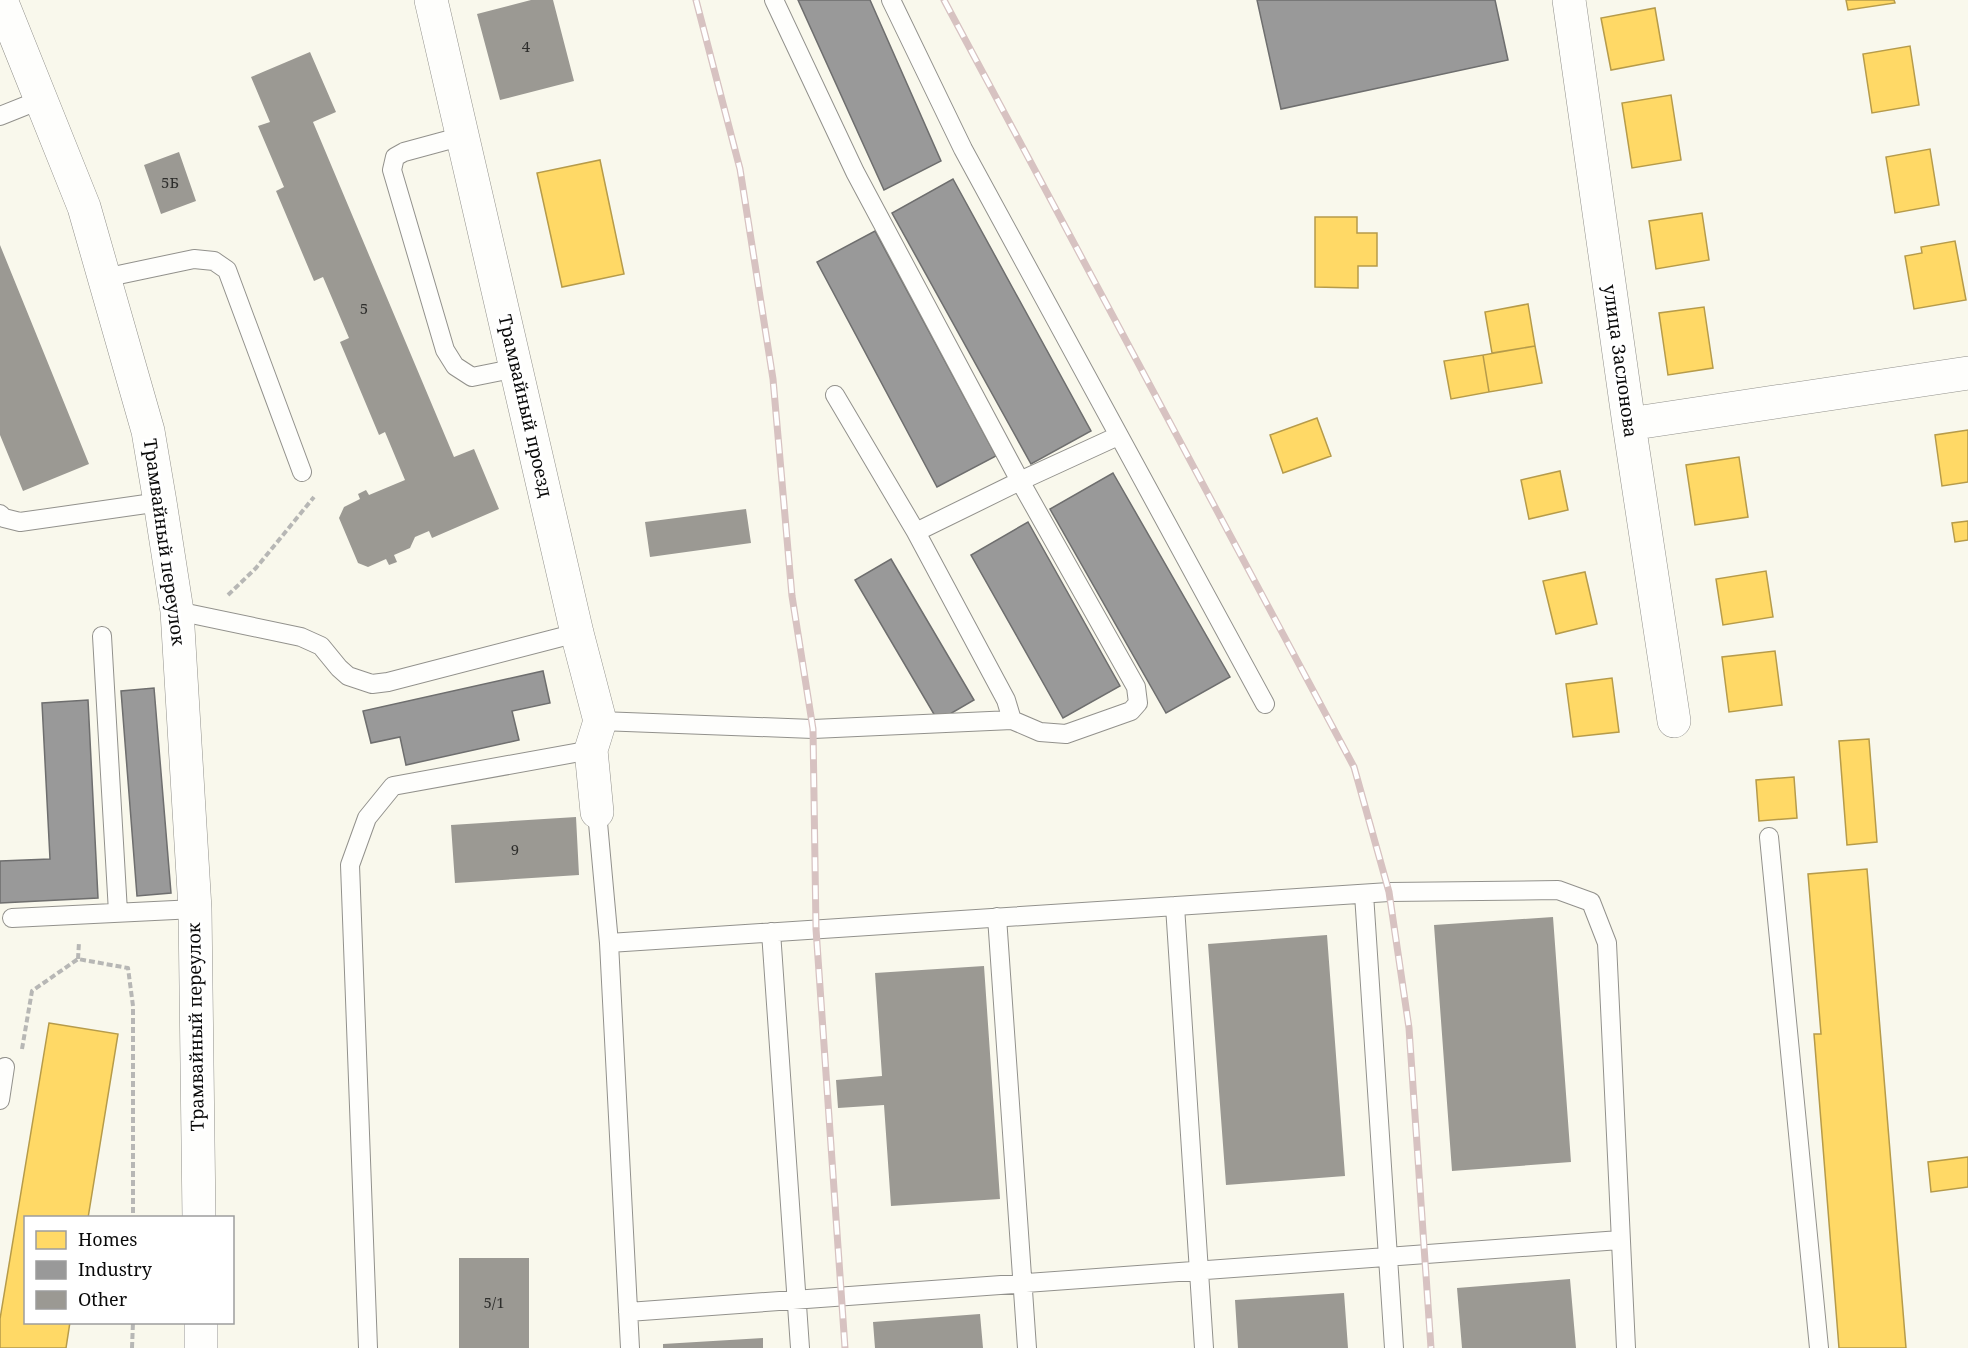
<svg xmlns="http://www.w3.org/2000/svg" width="1968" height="1348" viewBox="0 0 1968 1348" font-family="'Noto Serif',serif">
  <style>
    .homes { fill: #ffd966; stroke: #b69b4a; stroke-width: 1.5 }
    .industry { fill: #999; stroke: #6e6e6e; stroke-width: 1.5 }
    .building { fill: #9b9993 }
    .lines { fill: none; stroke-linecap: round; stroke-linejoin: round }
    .service-casing { stroke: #92918c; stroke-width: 20 }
    .minor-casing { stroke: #92918c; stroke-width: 34 }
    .path { stroke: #b7b7b5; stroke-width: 4; stroke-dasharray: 6 3; stroke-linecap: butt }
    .service { stroke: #fefefc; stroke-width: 18 }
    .minor { stroke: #fefefc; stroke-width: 33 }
    .rail-casing { stroke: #d7c2c1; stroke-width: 7 }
    .rail { stroke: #fff; stroke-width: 4.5; stroke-dasharray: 14; stroke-linecap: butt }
    .labels { text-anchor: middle; stroke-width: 6; stroke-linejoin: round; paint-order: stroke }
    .number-label { font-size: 15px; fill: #2e2e2c }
    .street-label { font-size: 18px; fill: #0a0a0a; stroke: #fff }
  </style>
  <rect width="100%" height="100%" fill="#f9f8ec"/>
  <!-- homes -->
  <path class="homes" d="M 1846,0 L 1894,0 L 1895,3 L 1848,10 Z
    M 1655,8 L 1664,60 L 1611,70 L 1601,18 Z
    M 1910,46 L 1919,105 L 1872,113 L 1863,54 Z
    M 1671,95 L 1681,160 L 1632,168 L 1622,103 Z
    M 1930,149 L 1939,205 L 1895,213 L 1886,157 Z
    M 600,160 L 624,274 L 562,287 L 537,173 Z
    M 1702,213 L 1709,260 L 1656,269 L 1649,221 Z
    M 1315,217 L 1357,217 L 1357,233 L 1377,233 L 1377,266 L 1358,266 L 1358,288 L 1315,287 Z
    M 1955,241 L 1966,300 L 1914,309 L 1905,256 L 1922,253 L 1921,247 Z
    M 1528,304 L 1535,346 L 1492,353 L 1485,312 Z
    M 1704,307 L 1713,368 L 1668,375 L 1659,313 Z
    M 1535,346 L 1542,383 L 1489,392 L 1483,355 Z
    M 1483,355 L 1489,392 L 1451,399 L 1444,361 Z
    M 1317,418 L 1331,456 L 1283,473 L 1270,435 Z
    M 1968,430 L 1968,482 L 1942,486 L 1935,435 Z
    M 1739,457 L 1748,517 L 1695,525 L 1686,465 Z
    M 1560,471 L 1568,510 L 1529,519 L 1521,480 Z
    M 1968,521 L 1968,540 L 1955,542 L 1952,523 Z
    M 1766,571 L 1773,617 L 1723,625 L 1716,579 Z
    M 1585,572 L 1597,624 L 1556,634 L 1543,581 Z
    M 1775,651 L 1782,705 L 1729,712 L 1722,657 Z
    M 1612,678 L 1619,732 L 1573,737 L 1566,684 Z
    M 1869,739 L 1877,842 L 1847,845 L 1839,741 Z
    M 1794,777 L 1797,818 L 1759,821 L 1756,780 Z
    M 1867,869 L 1906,1348 L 1839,1348 L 1814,1034 L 1821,1034 L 1808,874 Z
    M 49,1023 L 118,1034 L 88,1218 L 26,1218 L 26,1322 L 70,1322 L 66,1348 L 0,1348 L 0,1319 Z
    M 1968,1157 L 1968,1187 L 1931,1192 L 1928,1162 Z"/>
  <!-- industry -->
  <path class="industry" d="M 798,0 L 870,0 L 941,161 L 884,190 Z
    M 1257,0 L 1495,0 L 1508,60 L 1281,109 Z
    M 953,179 L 1091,431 L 1031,464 L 892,213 Z
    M 875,231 L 996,456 L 937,487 L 817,262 Z
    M 1113,473 L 1230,677 L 1166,713 L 1050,509 Z
    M 1028,522 L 1120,686 L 1063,718 L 971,555 Z
    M 891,559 L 974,700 L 938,721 L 855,580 Z
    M 543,671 L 550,703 L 512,711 L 519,740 L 406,765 L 400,737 L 371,743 L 363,711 Z
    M 154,688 L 171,893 L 137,896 L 121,691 Z
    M 88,700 L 98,898 L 0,903 L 0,861 L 50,859 L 42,703 Z"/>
  <!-- building -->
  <path class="building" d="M 531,0 L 553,0 L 574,81 L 500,100 L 477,14 Z
    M 310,52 L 336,112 L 313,122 L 454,457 L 474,449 L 499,509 L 432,538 L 429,531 L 415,537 L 410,548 L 394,555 L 397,562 L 389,565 L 386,559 L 368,567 L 358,563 L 339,518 L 344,507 L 360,499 L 358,494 L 366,490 L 369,495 L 405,480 L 385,432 L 379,435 L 340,342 L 349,338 L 323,277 L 314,281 L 276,191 L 284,187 L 258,126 L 270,122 L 251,77 Z
    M 179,152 L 196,201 L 161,214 L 144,165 Z
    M 0,245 L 89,464 L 23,491 L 0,435 Z
    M 746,509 L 751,543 L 650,557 L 645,522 Z
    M 576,817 L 579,875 L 455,883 L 451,825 Z
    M 1553,917 L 1571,1162 L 1452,1171 L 1434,925 Z
    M 1327,935 L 1345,1176 L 1226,1185 L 1208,944 Z
    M 984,966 L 1000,1199 L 891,1206 L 884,1105 L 838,1108 L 836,1080 L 882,1076 L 875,973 Z
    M 459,1258 L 529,1258 L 529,1348 L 459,1348 Z
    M 1570,1279 L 1576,1348 L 1462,1348 L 1457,1288 Z
    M 1344,1293 L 1348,1348 L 1238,1348 L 1235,1300 Z
    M 980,1314 L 983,1348 L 875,1348 L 873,1322 Z
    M 763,1338 L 763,1348 L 663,1348 L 663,1344 Z"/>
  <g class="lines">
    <defs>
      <path id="service" d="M 891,0 L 963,149 L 1265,704
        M 0,116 L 40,100
        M 463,136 L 404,152 L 395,157 L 392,170 L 445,350 L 455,366 L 472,377 L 517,368
        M 104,278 L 194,259 L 214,261 L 227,270 L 302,472
        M 835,395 L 916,532 L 1006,700 L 1012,720
        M 0,514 L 4,518 L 20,522 L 160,502
        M 916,532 L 1020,481 L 1118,436
        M 177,611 L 301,637 L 321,646 L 339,668 L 348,676 L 372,684 L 388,682 L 577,633
        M 102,636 L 118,912
        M 600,721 L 813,729 L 1012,720 L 1040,732 L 1066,734 L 1131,711 L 1138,703 L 1136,687 L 1020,481 L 855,172 L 774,0
        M 597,812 L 609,943 L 630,1348
        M 1769,837 L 1819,1348
        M 1364,894 L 1394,1348
        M 1175,906 L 1204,1348
        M 997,917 L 1027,1348
        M 12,918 L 195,909
        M 771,932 L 800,1348
        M 609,943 L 1389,892 L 1558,890 L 1591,902 L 1607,943 L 1626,1348
        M 0,1100 L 5,1067
        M 628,1312 L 1620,1240
        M 368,1348 L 350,865 L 367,818 L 393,786 L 591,750"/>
      <path id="minor" d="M 1,0 L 84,207 L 148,431 L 160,502 L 177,611 L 195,909 L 199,1218
        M 431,0 L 577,633 L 600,721 L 591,750 L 597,812
        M 1569,0 L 1629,424 L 1674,721
        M 1629,424 L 1968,373
        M 201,1322 L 201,1348"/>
    </defs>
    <!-- service casing -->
    <use href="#service" class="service-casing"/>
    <!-- minor casing -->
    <use href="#minor" class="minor-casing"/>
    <!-- path -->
    <path class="path" d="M 228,595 L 256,568 L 314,497
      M 78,959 L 79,942
      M 22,1049 L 32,991 L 78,959 L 128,968 L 133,1006 L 133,1218
      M 132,1348 L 133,1322"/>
    <!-- service -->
    <use href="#service" class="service"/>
    <!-- minor -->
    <use href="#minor" class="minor"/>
    <defs>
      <path id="rail" d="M 696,0 L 740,169 L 773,379 L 792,596 L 813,729 L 816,929 L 845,1348
        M 944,0 L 1354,767 L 1389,892 L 1409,1028 L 1431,1348"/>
    </defs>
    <!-- rail casing -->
    <use href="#rail" class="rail-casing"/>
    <!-- rail -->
    <use href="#rail" class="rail"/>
  </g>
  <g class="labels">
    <!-- number labels -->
    <g class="number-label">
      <text x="526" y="52">4</text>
      <text x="170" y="188">5Б</text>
      <text x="364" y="314">5</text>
      <text x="515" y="855">9</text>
      <text x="494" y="1308">5/1</text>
    </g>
    <!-- street labels -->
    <g class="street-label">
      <text transform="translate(1620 361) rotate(82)" y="6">улица Заслонова</text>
      <text transform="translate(525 406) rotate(77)" y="6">Трамвайный проезд</text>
      <text transform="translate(164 542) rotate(82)" y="6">Трамвайный переулок</text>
      <text transform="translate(196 1027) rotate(-91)" y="6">Трамвайный переулок</text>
    </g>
  </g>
  <!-- legend -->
  <rect x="24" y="1216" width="210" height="108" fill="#ffffff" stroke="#9d9d9d" stroke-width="1.5"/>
  <rect x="36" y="1231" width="30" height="18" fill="#ffd966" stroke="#9d9d9d" stroke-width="1.5"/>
  <text x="78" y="1246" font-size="18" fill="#0a0a0a">Homes</text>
  <rect x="36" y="1261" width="30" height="18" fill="#999999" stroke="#9d9d9d" stroke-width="1.5"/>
  <text x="78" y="1276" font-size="18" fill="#0a0a0a">Industry</text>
  <rect x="36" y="1291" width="30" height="18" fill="#9b9993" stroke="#9d9d9d" stroke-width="1.5"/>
  <text x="78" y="1306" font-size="18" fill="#0a0a0a">Other</text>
</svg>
